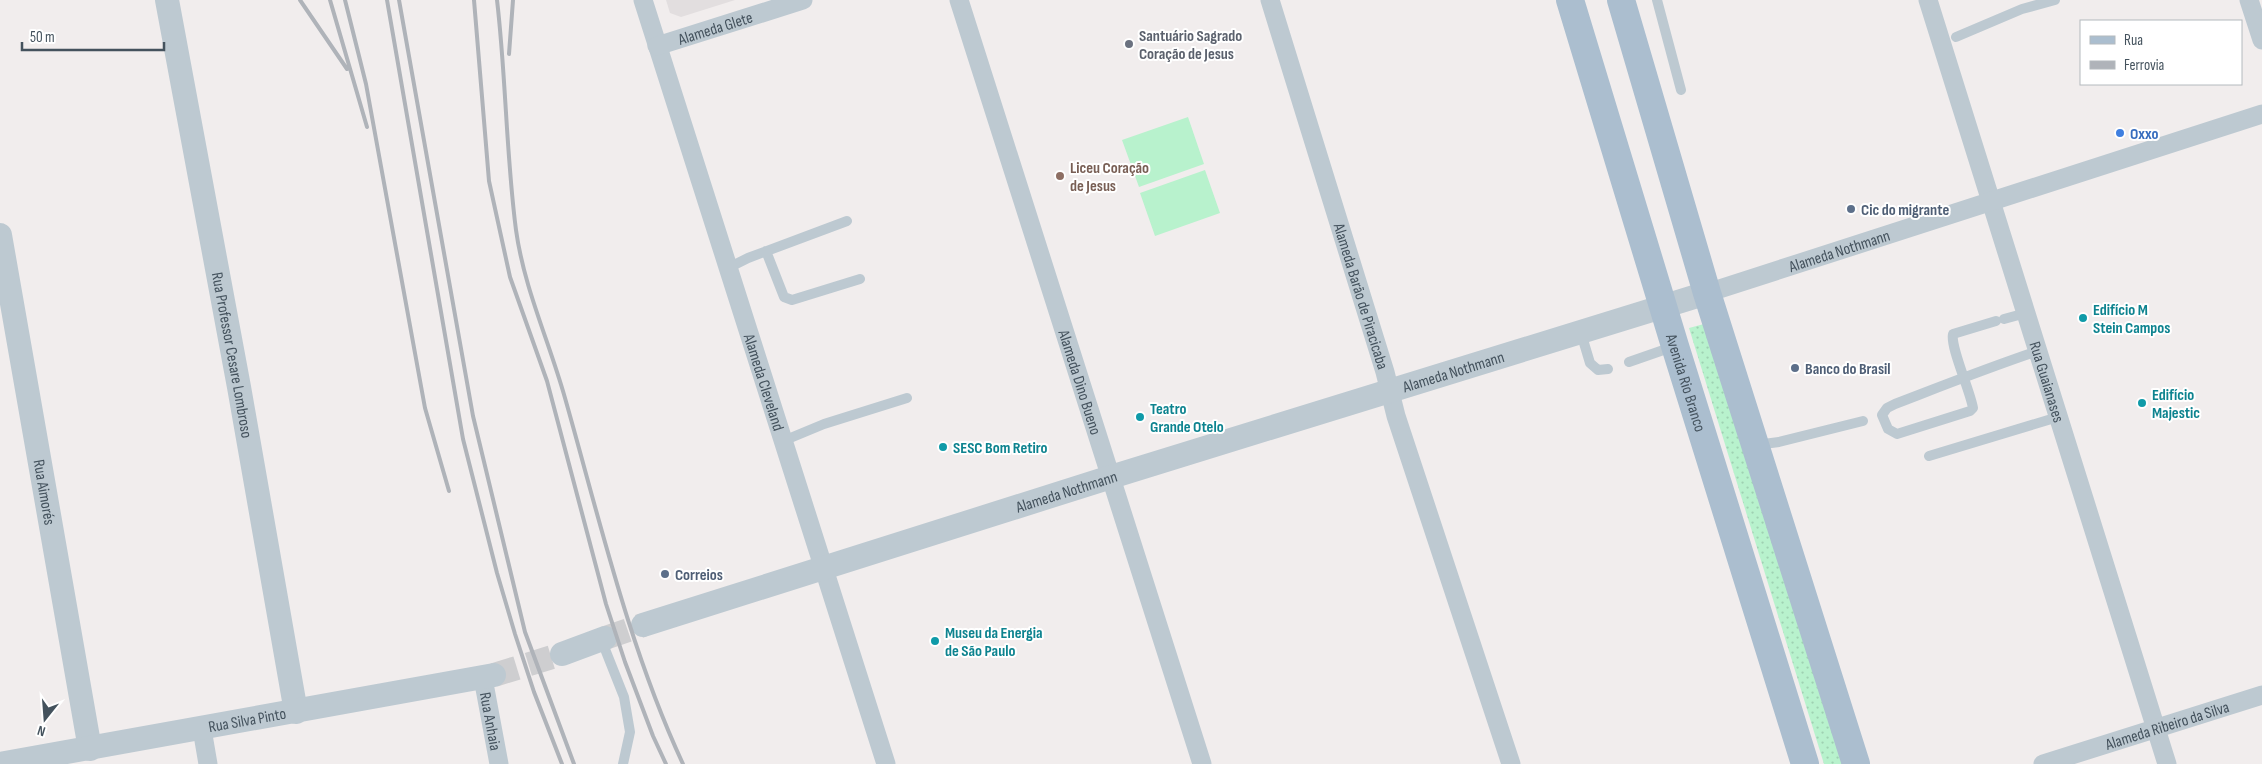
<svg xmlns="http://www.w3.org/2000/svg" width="2262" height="764" viewBox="0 0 2262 764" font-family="'Sofia Sans Condensed',sans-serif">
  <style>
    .education { fill: #e2dedf }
    .garden { fill: url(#garden-dots) }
    .pitch { fill: #b8f2cd }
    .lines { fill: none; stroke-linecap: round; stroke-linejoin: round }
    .tertiary-tunnel { stroke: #ceced0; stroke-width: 24; stroke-dasharray: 24 12; stroke-linecap: butt }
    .service { stroke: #bdc9d1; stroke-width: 10 }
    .minor { stroke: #bdc9d1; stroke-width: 19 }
    .tertiary { stroke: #bdc9d1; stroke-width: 24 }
    .primary { stroke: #abbecf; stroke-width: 28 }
    .rail { stroke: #afb3b9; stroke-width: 4 }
    .worship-dot { fill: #6b7280; stroke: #fff; stroke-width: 2 }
    .shop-dot { fill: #3f7fe0; stroke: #fff; stroke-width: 2 }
    .education-dot { fill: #8d6e63; stroke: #fff; stroke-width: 2 }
    .service-dot { fill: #5c6f8a; stroke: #fff; stroke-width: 2 }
    .culture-dot { fill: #0f9aa8; stroke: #fff; stroke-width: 2 }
    .labels { text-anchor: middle; stroke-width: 4; stroke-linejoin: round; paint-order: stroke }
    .street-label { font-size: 16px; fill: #44525d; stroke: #fff }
    .worship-label { font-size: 16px; font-weight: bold; fill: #5b616d; stroke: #fff; text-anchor: start }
    .shop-label { font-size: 16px; font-weight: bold; fill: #366cbe; stroke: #fff; text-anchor: start }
    .education-label { font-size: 16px; font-weight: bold; fill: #785e54; stroke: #fff; text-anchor: start }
    .service-label { font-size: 16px; font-weight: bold; fill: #4e5e75; stroke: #fff; text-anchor: start }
    .culture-label { font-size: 16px; font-weight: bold; fill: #0d838f; stroke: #fff; text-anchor: start }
  </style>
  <defs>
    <pattern id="garden-dots" width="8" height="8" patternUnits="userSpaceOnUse" patternTransform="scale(1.25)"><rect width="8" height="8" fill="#b8f2cd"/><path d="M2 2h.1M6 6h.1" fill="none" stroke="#9fd1b2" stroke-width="1.8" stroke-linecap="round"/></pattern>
  </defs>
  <rect width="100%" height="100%" fill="#f1eded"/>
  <!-- education -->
  <path class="education" d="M 666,0 L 735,0 L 681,17 L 670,13 Z"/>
  <!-- garden -->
  <path class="garden" d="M 1704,324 L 1845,764 L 1824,764 L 1689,328 Z"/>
  <!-- pitch -->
  <path class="pitch" d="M 1188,117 L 1204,164 L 1139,187 L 1122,140 Z
    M 1205,170 L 1220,213 L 1155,236 L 1140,193 Z"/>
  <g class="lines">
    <!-- tertiary-tunnel -->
    <path class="tertiary-tunnel" d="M 605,638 L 643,625
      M 494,675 L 562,654"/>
    <!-- service -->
    <path class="service" d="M 1657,0 L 1681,90
      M 1956,37 L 2022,9 L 2055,0
      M 766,251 L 784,297 L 792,300 L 860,279
      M 728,268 L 748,258 L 847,221
      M 2004,319 L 2026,313
      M 1996,321 L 1953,334 C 1950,347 1970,390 1973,408 L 1970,411 L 1897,434 L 1888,429 L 1882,415 L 1887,408 L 1895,404 C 1942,386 1990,367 2038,351
      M 1581,333 L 1590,363 L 1598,370 L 1608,369
      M 1629,362 L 1675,346
      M 783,441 L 824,424 L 907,398
      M 1756,445 L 1779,442 L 1863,421
      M 1929,456 L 2058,417
      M 601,639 L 624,697 L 630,732 L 623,764"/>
    <!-- minor -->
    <g class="minor">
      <path id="s1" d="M 643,0 L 886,764"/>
      <path id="s2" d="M 959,0 L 1202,764"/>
      <path id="s3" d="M 1270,0 L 1385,372 L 1396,416 L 1511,764"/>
      <path id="s4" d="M 1928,0 L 2167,764"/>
      <path d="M 2249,0 L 2262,40"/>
      <path id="s5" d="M 657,46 L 803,0"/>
      <path id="s6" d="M 1707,293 L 2262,114"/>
      <path id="s7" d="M 483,678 L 499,764"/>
      <path d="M 202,729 L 208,764"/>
      <path id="s8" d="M 2043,764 L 2262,695"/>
    </g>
    <!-- tertiary -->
    <g class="tertiary">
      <path id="s9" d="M 167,0 L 239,387 L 296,712"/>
      <path id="s10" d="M 0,235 L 90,749"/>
      <path id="s11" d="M 643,625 L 1111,477 L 1707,293"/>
      <path d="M 562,654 L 605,638"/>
      <path id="s12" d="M 0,764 L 494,675"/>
    </g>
    <!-- primary -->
    <g class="primary">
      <path id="s13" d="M 1570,0 L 1675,346 L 1805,764"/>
      <path d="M 1621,0 L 1707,293 L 1856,764"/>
    </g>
    <!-- rail -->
    <path class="rail" d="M 300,0 L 347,69
      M 330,0 L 367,127
      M 345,0 L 366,84 L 425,408 L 449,491
      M 387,0 L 463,439 L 497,573 L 515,634 L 534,692 L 562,764
      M 399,0 L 473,416 L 525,632 L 574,764
      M 474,0 L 489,181 L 510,277 L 547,381 L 606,604 L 625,662 L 653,736 L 666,764
      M 497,0 C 506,76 506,154 516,230 C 524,288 549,341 565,398 C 600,521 629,648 683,764
      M 509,54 L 513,0"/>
  </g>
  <!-- markers -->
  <circle class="worship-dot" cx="1129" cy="44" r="5"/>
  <circle class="shop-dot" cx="2120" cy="133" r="5"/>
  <circle class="education-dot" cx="1060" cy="176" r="5"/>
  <g class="service-dot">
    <circle cx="1851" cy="209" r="5"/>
    <circle cx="1795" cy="368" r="5"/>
    <circle cx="665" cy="574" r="5"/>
  </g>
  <g class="culture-dot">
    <circle cx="2083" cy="318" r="5"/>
    <circle cx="2142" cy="403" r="5"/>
    <circle cx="1140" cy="417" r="5"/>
    <circle cx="943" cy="447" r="5"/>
    <circle cx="935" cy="641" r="5"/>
  </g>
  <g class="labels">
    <!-- street labels -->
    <g class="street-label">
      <text dy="6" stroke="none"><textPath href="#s5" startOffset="61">Alameda Glete</textPath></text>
      <text dy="6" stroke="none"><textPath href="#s6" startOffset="139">Alameda Nothmann</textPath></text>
      <text dy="6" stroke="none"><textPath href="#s3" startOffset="310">Alameda Barão de Piracicaba</textPath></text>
      <text dy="6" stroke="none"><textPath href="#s9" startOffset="361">Rua Professor Cesare Lombroso</textPath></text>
      <text dy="6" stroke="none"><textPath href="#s11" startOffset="849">Alameda Nothmann</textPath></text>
      <text dy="6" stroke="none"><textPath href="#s1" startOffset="401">Alameda Cleveland</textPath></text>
      <text dy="6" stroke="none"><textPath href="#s2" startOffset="401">Alameda Dino Bueno</textPath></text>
      <text dy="6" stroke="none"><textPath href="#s13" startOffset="400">Avenida Rio Branco</textPath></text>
      <text dy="6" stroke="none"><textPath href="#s4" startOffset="400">Rua Guaianases</textPath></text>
      <text dy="6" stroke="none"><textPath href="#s11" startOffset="444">Alameda Nothmann</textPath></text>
      <text dy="6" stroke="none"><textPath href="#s10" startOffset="261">Rua Aimorés</textPath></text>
      <text dy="6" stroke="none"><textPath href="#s12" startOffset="251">Rua Silva Pinto</textPath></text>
      <text dy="6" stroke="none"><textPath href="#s7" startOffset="44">Rua Anhaia</textPath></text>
      <text dy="6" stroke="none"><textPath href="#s8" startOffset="130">Alameda Ribeiro da Silva</textPath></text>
    </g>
    <!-- worship labels -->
    <g class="worship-label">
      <text x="1139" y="41">Santuário Sagrado<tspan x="1139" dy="18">Coração de Jesus</tspan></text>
    </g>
    <!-- shop labels -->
    <g class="shop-label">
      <text x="2130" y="139">Oxxo</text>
    </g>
    <!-- education labels -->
    <g class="education-label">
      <text x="1070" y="173">Liceu Coração<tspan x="1070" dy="18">de Jesus</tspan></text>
    </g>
    <!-- service labels -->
    <g class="service-label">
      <text x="1861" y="215">Cic do migrante</text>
      <text x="1805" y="374">Banco do Brasil</text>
      <text x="675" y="580">Correios</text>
    </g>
    <!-- culture labels -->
    <g class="culture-label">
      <text x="2093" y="315">Edifício M<tspan x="2093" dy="18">Stein Campos</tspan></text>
      <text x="2152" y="400">Edifício<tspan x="2152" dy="18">Majestic</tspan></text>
      <text x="1150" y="414">Teatro<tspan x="1150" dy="18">Grande Otelo</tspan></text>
      <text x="953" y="453">SESC Bom Retiro</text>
      <text x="945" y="638">Museu da Energia<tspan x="945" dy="18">de São Paulo</tspan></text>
    </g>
  </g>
  <!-- legend -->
  <rect x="2080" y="20" width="162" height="65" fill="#ffffff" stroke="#b4babe"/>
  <rect x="2090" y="36" width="25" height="8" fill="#abbecf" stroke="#b4babe"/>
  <text x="2124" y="45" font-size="15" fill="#44525d">Rua</text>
  <rect x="2090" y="61" width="25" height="8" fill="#afb3b9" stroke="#b4babe"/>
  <text x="2124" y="70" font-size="15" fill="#44525d">Ferrovia</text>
  <!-- north arrow -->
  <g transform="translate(45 719) rotate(197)" stroke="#ffffff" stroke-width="4" paint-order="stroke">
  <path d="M0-4L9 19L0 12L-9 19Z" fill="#44525d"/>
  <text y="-8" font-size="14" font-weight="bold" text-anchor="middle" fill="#44525d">N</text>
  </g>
  <!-- scale -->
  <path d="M22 42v8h142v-8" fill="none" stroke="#44525d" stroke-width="2.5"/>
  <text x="30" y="42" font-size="15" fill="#44525d" stroke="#ffffff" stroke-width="4" paint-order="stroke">50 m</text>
</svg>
